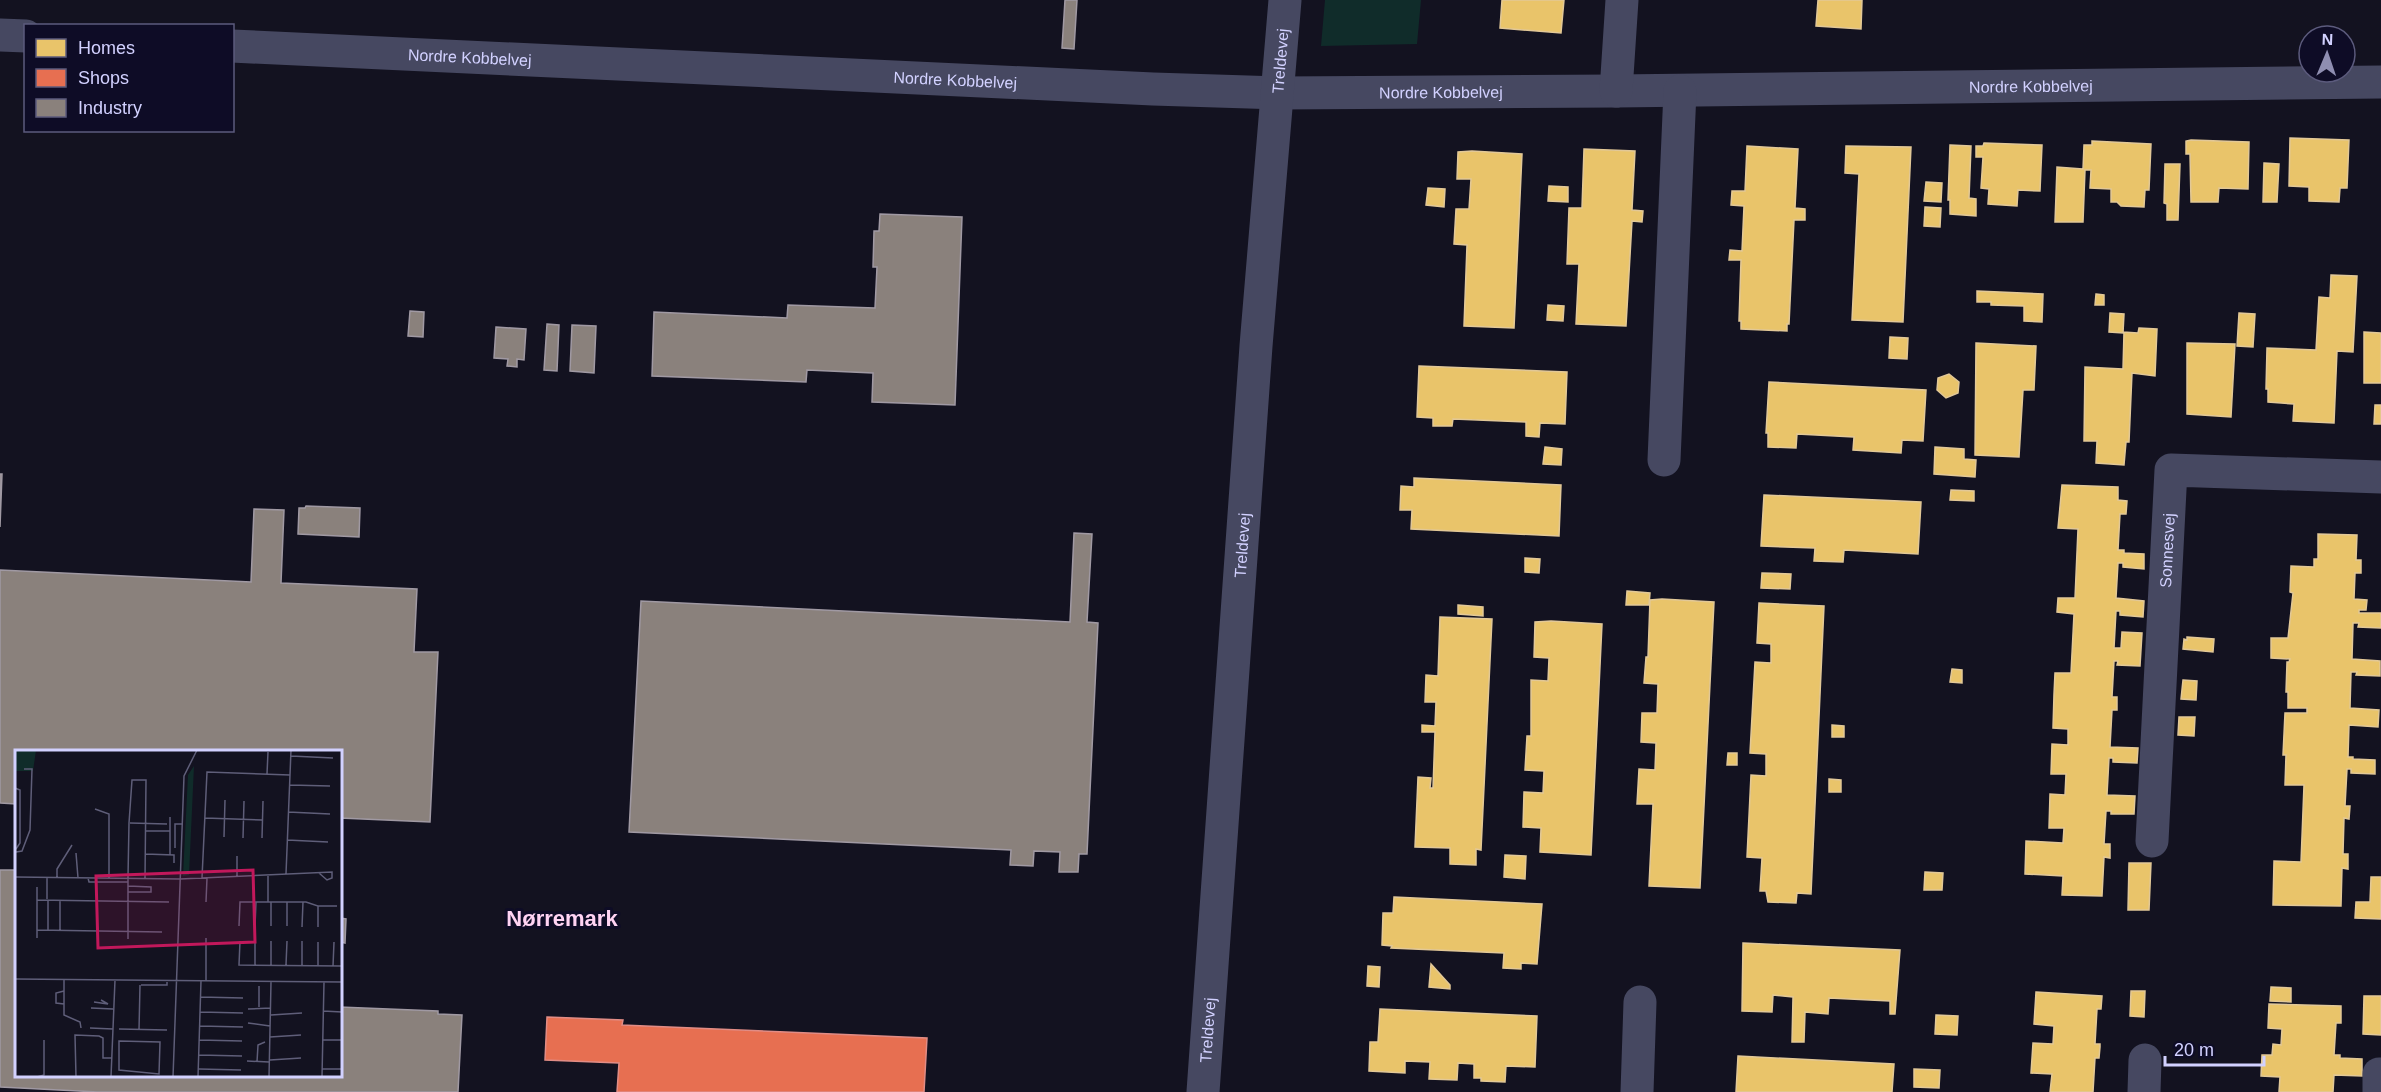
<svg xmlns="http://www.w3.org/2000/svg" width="2381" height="1092" viewBox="0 0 2381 1092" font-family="Helvetica,sans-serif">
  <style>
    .green { fill: #102c2a }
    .homes { fill: #e9c46a; stroke: #e2c897; stroke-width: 1.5 }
    .shops { fill: #e76f51; stroke: #e18c85; stroke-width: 1.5 }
    .industry { fill: #8a817c; stroke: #a099a3; stroke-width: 1.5 }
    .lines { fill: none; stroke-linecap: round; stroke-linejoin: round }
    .minor { stroke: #464861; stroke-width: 33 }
    .labels { text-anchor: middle; stroke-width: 6; stroke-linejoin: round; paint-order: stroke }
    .street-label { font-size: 16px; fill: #d2d1ff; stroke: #0e0c26 }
    .district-label { font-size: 22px; font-weight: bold; fill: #ffd3f3; stroke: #0e0c26 }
    .inset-road { fill: none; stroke: #5f5e79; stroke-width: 1.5 }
    .view { fill: #c2185b; fill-opacity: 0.15; stroke: #c2185b; stroke-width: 3 }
    .inset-edge { fill: none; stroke: #d2d1ff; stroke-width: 3 }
  </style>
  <rect width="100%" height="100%" fill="#131220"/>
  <!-- green -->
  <path class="green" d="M 1325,0 L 1421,0 L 1417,44 L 1321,46 Z"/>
  <!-- homes -->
  <path class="homes" d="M 1502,0 L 1564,0 L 1561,33 L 1500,28 Z
    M 1818,0 L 1862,0 L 1861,29 L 1816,26 Z
    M 2290,138 L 2349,140 L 2347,188 L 2340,188 L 2339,202 L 2309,201 L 2309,187 L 2289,186 Z
    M 2191,140 L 2249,142 L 2248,189 L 2219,188 L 2218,202 L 2191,202 L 2190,154 L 2186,154 L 2186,141 Z
    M 2092,141 L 2151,144 L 2149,190 L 2145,190 L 2144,207 L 2121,206 L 2117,202 L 2111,202 L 2111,189 L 2090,188 L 2091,170 L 2085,170 L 2083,222 L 2055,222 L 2057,167 L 2083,169 L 2084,145 L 2092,145 Z
    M 1984,143 L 2042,145 L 2040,191 L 2018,190 L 2017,206 L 1988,204 L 1989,189 L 1981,188 L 1983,157 L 1976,157 L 1976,146 L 1983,146 Z
    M 1950,145 L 1971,146 L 1969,198 L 1976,199 L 1976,216 L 1950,214 L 1950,200 L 1948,200 Z
    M 1747,146 L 1798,149 L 1795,208 L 1805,209 L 1805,220 L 1794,220 L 1789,324 L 1787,324 L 1787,331 L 1741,329 L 1741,321 L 1739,321 L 1741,260 L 1729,260 L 1730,250 L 1742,251 L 1744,206 L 1731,205 L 1732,191 L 1745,191 Z
    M 1846,146 L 1911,147 L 1903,322 L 1852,320 L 1859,174 L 1845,173 Z
    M 1584,149 L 1635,151 L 1632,210 L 1643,211 L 1642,222 L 1632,221 L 1626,326 L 1576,324 L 1579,264 L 1567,264 L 1569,208 L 1582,208 Z
    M 1472,151 L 1522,154 L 1514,328 L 1464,326 L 1467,245 L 1454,244 L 1456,209 L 1469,209 L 1471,179 L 1457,179 L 1458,152 Z
    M 2264,163 L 2279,164 L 2277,202 L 2263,202 Z
    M 2165,164 L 2180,164 L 2178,220 L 2167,220 L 2167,204 L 2164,203 Z
    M 1926,182 L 1942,183 L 1941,202 L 1924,201 Z
    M 1549,186 L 1568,187 L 1568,202 L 1548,201 Z
    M 1428,188 L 1445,189 L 1444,207 L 1426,205 Z
    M 1925,207 L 1941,208 L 1940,227 L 1924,226 Z
    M 2331,275 L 2357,276 L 2353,352 L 2337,351 L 2334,423 L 2293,421 L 2294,404 L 2268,402 L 2268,389 L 2266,389 L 2267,348 L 2316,350 L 2319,297 L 2330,298 Z
    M 1977,291 L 2043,294 L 2042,322 L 2024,321 L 2024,306 L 1991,305 L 1991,302 L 1977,302 Z
    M 2096,294 L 2104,295 L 2104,305 L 2095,305 Z
    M 1548,305 L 1564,306 L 1563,321 L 1547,320 Z
    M 2110,313 L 2124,314 L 2123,333 L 2109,332 Z
    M 2239,313 L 2255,314 L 2253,347 L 2237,346 Z
    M 2139,328 L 2157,329 L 2155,376 L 2132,373 L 2129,442 L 2126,442 L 2124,465 L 2096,463 L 2097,441 L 2084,441 L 2085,367 L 2123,369 L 2124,332 L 2138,333 Z
    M 2364,332 L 2381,333 L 2381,383 L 2364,383 Z
    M 1890,337 L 1908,338 L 1907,359 L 1889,358 Z
    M 1976,343 L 2036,346 L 2034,390 L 2023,390 L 2019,457 L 1975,455 Z
    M 2187,343 L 2235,344 L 2231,417 L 2187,414 Z
    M 1419,366 L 1567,372 L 1565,424 L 1540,423 L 1539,437 L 1526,436 L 1526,422 L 1453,419 L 1452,426 L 1433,426 L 1433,418 L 1417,417 Z
    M 1949,374 L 1959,382 L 1958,393 L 1946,398 L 1937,390 L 1938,378 Z
    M 1769,382 L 1926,390 L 1923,441 L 1902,440 L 1901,453 L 1853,450 L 1854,437 L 1797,434 L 1796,448 L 1768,447 L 1768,433 L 1766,433 Z
    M 2375,405 L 2381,405 L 2381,424 L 2374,424 Z
    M 1545,447 L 1562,449 L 1561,465 L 1543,464 Z
    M 1935,447 L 1964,449 L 1964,459 L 1976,460 L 1975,477 L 1934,474 Z
    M 1414,478 L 1561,485 L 1559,536 L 1411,529 L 1412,510 L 1400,510 L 1401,486 L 1414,487 Z
    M 2062,485 L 2118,487 L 2118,500 L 2127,501 L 2126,514 L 2120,514 L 2118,550 L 2124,550 L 2124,553 L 2144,554 L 2144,569 L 2123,567 L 2123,563 L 2118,563 L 2116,598 L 2144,601 L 2143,617 L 2120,615 L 2120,611 L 2116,611 L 2114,648 L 2121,648 L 2122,632 L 2142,633 L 2140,666 L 2117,665 L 2118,661 L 2114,661 L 2112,697 L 2117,697 L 2117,710 L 2112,710 L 2110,747 L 2138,748 L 2137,763 L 2113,762 L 2113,758 L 2109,758 L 2107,795 L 2135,796 L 2134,814 L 2111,814 L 2111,811 L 2106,811 L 2104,844 L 2110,844 L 2110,858 L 2104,857 L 2102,896 L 2062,895 L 2063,876 L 2025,874 L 2026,841 L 2063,843 L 2064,828 L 2049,828 L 2050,794 L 2065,795 L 2066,774 L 2051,774 L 2052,744 L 2068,745 L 2068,729 L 2053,728 L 2054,694 L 2055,673 L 2071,673 L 2074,614 L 2057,612 L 2058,598 L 2075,598 L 2078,529 L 2058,528 Z
    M 1951,490 L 1974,491 L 1974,501 L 1950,500 Z
    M 1764,495 L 1921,502 L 1918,554 L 1844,550 L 1843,562 L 1814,561 L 1815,548 L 1761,546 Z
    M 2318,534 L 2357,535 L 2356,560 L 2361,560 L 2361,573 L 2355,573 L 2354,599 L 2367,600 L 2366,610 L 2359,610 L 2359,613 L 2381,613 L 2381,628 L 2358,627 L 2359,623 L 2353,623 L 2352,659 L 2380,661 L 2380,676 L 2356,675 L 2357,672 L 2351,672 L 2350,708 L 2379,710 L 2378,727 L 2349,725 L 2348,757 L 2353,757 L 2353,759 L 2375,760 L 2375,774 L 2351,773 L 2351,769 L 2347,769 L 2345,806 L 2350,806 L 2349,819 L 2344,818 L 2343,854 L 2348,854 L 2348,869 L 2342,868 L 2341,906 L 2273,905 L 2274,861 L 2301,862 L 2304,785 L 2285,785 L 2286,755 L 2283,755 L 2285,713 L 2307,713 L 2307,708 L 2288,708 L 2288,692 L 2286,692 L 2287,662 L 2289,662 L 2290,659 L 2271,658 L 2271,638 L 2288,638 L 2293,593 L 2290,592 L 2291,566 L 2314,567 L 2314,559 L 2318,559 Z
    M 1525,558 L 1540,559 L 1539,573 L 1525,572 Z
    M 1762,573 L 1791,574 L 1790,589 L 1761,588 Z
    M 1627,591 L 1650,593 L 1649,605 L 1626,605 Z
    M 1662,599 L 1714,602 L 1700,888 L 1649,886 L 1653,804 L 1637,804 L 1639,769 L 1655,770 L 1656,743 L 1641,742 L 1642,713 L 1657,713 L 1658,684 L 1644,683 L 1646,657 L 1648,657 L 1650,600 Z
    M 1759,603 L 1824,606 L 1811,894 L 1797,893 L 1796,903 L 1768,902 L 1766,891 L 1760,891 L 1762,858 L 1747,857 L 1751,775 L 1766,776 L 1766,754 L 1750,753 L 1755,662 L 1771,663 L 1771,644 L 1757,643 Z
    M 1458,605 L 1483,607 L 1483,616 L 1458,614 Z
    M 1440,617 L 1492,619 L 1481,850 L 1476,849 L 1476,865 L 1450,864 L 1450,848 L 1415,847 L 1418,777 L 1431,778 L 1430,788 L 1433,788 L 1435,732 L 1422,732 L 1422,725 L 1435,726 L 1436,702 L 1425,702 L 1426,675 L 1438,676 Z
    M 1551,621 L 1602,624 L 1591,855 L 1540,852 L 1541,828 L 1523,827 L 1524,792 L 1543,793 L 1544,771 L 1525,770 L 1527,736 L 1531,736 L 1531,680 L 1548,681 L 1549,658 L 1534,657 L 1535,622 Z
    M 2187,637 L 2214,639 L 2213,652 L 2183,649 L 2184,639 L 2187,640 Z
    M 1952,669 L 1962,670 L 1962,683 L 1950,682 Z
    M 2183,680 L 2197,681 L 2196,700 L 2181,699 Z
    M 2179,717 L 2195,717 L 2194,736 L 2178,735 Z
    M 1832,725 L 1844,726 L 1844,737 L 1832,737 Z
    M 1728,753 L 1737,753 L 1737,765 L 1727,765 Z
    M 1829,779 L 1841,780 L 1841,792 L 1829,792 Z
    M 1505,855 L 1526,856 L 1525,879 L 1504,877 Z
    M 2129,863 L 2151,863 L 2149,910 L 2128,910 Z
    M 1925,872 L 1943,873 L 1942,890 L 1924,890 Z
    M 2371,877 L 2381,877 L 2381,919 L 2355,918 L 2356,902 L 2370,902 Z
    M 1394,897 L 1542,904 L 1537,964 L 1521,963 L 1521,969 L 1503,968 L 1504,953 L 1391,948 L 1392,946 L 1382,945 L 1383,913 L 1393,913 Z
    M 1743,943 L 1900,950 L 1895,1014 L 1890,1014 L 1890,1001 L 1829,998 L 1828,1014 L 1805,1012 L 1804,1042 L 1792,1042 L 1793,997 L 1773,995 L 1772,1012 L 1742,1011 Z
    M 1431,964 L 1450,985 L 1450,989 L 1429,987 Z
    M 1368,966 L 1380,967 L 1379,987 L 1367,986 Z
    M 2271,987 L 2291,988 L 2291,1002 L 2270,1001 Z
    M 2131,991 L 2145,991 L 2144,1017 L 2130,1016 Z
    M 2036,992 L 2102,996 L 2101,1009 L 2097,1009 L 2095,1044 L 2100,1044 L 2100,1047 L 2099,1058 L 2095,1058 L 2093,1092 L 2050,1092 L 2052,1074 L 2031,1073 L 2033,1043 L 2053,1044 L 2054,1026 L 2034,1024 Z
    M 2364,996 L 2381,996 L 2381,1035 L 2363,1034 Z
    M 2269,1004 L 2341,1006 L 2341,1023 L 2336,1023 L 2334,1055 L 2340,1055 L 2340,1058 L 2362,1059 L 2362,1076 L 2334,1075 L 2333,1092 L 2279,1092 L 2280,1077 L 2261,1076 L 2262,1055 L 2272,1055 L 2273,1044 L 2281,1045 L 2282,1029 L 2268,1028 Z
    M 1380,1009 L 1537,1016 L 1535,1067 L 1506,1066 L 1505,1082 L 1481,1081 L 1481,1078 L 1474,1078 L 1474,1064 L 1458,1063 L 1457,1080 L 1429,1079 L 1430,1062 L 1405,1061 L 1405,1073 L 1369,1071 L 1370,1042 L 1378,1042 Z
    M 1936,1015 L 1958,1016 L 1957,1035 L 1935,1034 Z
    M 1738,1056 L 1894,1064 L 1892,1092 L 1736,1092 Z
    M 1914,1069 L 1940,1070 L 1939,1088 L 1914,1087 Z"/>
  <!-- shops -->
  <path class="shops" d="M 547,1017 L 623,1020 L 622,1025 L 927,1038 L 924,1092 L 617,1092 L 619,1063 L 545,1060 Z"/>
  <!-- industry -->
  <path class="industry" d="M 1065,0 L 1077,0 L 1074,49 L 1062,48 Z
    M 880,214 L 962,217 L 955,405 L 872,402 L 873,373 L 807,370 L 806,382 L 652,376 L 654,312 L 787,318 L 788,305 L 875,308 L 877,267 L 873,267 L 874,231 L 879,231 Z
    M 410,311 L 424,312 L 423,337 L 408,336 Z
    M 547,324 L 559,325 L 557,371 L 544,370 Z
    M 572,325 L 596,326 L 594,373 L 570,371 Z
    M 496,327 L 526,329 L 524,360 L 517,359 L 517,367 L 507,366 L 508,359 L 494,358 Z
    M 0,474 L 2,474 L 0,527 Z
    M 306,506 L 360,508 L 359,537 L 298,534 L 299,508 L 305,508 Z
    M 254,509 L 284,510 L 281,583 L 417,589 L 414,652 L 438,652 L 430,822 L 340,818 L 340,752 L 16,752 L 16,804 L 0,803 L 0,570 L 251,582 Z
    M 1074,533 L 1092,534 L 1087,622 L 1098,623 L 1087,854 L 1079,854 L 1078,872 L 1059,872 L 1060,852 L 1034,851 L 1033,866 L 1010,865 L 1011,850 L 629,832 L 641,601 L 1070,622 Z
    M 0,870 L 16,870 L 16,1076 L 340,1076 L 340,1007 L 438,1011 L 438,1014 L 462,1015 L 458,1092 L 98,1092 L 0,1087 Z
    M 340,918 L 346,919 L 345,943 L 340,942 Z"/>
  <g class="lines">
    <!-- minor -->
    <g class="minor">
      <path d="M 0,35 L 26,36"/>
      <path id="s1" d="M 232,46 L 1153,89 L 1278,93 L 1616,91 L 2381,82"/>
      <path d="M 1616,91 L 1622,0"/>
      <path d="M 1664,460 L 1680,91"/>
      <path id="s2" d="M 2152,841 L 2171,470 L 2381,477"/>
      <path id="s3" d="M 1203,1092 L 1256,346 L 1285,0"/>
      <path d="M 1637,1092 L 1640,1002"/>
      <path d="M 2144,1092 L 2145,1060"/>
      <path d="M 2379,1092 L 2379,1074"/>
    </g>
  </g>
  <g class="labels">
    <!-- street labels -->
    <g class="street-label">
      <text dy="6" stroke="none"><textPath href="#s1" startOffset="238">Nordre Kobbelvej</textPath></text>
      <text dy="6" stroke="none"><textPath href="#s3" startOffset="1034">Treldevej</textPath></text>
      <text dy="6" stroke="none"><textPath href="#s1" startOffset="724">Nordre Kobbelvej</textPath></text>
      <text dy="6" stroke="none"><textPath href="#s1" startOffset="1800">Nordre Kobbelvej</textPath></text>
      <text dy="6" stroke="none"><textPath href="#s1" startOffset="1210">Nordre Kobbelvej</textPath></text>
      <text dy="6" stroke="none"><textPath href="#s3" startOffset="548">Treldevej</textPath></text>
      <text dy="6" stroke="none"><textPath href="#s2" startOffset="291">Sonnesvej</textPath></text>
      <text dy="6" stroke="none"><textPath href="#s3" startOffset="62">Treldevej</textPath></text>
    </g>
    <!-- district labels -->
    <g class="district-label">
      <text x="562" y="926">Nørremark</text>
    </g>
  </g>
  <!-- overview -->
  <g transform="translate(15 750)">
    <rect width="327" height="327" fill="#131220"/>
    <path d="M 0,0 L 21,0 L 18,21 L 0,21 ZM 179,16 L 174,125 L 168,126 L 173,25 Z" fill="#102c2a"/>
    <path class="inset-road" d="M 276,6 L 318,8M 252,24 L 253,2M 275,35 L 315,36M 0,38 L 5,40 L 5,93 L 1,99M 80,59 L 94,64 L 94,128M 273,62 L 315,64M 190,68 L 247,70M 115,73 L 152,74M 130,81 L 155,81M 209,87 L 210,50M 228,88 L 229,51M 247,88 L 248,51M 272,90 L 313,92M 160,98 L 160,74 L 167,74M 1,102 L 7,101 L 15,80 L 17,19 L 9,19M 61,103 L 63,128M 130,104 L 159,105 L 159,113M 155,105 L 155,67M 271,124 L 276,0M 222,126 L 222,106M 0,127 L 165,129 L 317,122 L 317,128 L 312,130 L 304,123M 42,127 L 42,119 L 57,95M 73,128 L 74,132 L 113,132M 187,128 L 192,22 L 275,25M 113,136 L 136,137 L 136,142 L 113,142 L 113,127 L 114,73 L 117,30 L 131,30 L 130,129M 113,142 L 113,189M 32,149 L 32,127M 22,150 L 154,152M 191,152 L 192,128M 253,152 L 253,125M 303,156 L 322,156M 224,176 L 225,152 L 291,152 L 303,156 L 303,177M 240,176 L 241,152M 256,176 L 256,152M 272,176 L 272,152M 287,177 L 288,152M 22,180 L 147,182M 33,180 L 33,150M 45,180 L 45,150M 22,188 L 22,137M 225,191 L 224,215 L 327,216M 240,215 L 240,191M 256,215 L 256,191M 271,215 L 272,191M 287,215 L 287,191M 303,216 L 303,192M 318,216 L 319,192M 0,229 L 327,232M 49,230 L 49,265 L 65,272 L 66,278M 191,231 L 191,188M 126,235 L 152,235 L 152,232M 185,247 L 228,248M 79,252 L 93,254 L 86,250M 49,254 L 41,253 L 41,243 L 49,241M 244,257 L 244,236M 76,258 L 98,259M 233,259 L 256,258M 308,261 L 327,262M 185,262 L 228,263M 256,265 L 287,263M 233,273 L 255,276M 185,276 L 228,277M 75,278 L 98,279M 104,279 L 152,280M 124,280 L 125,235M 255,287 L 286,285M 184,290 L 227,291M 308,290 L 327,290M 104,291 L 145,292 L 144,324 L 104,320 ZM 184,305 L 227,306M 255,310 L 286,308M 232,311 L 254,312M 242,312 L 243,295 L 250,292M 184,319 L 226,320M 307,319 L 327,319M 22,327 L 29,325 L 29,290M 61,327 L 60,285 L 84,286 L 88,288 L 88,308 L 97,308M 96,327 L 100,230M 158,327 L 169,26 L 182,0M 183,327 L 186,231M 254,327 L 256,232M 307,327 L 309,232"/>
    <path class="view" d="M 238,120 L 240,192 L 83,198 L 81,126 Z"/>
    <rect width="327" height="327" class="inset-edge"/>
  </g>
  <!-- legend -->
  <rect x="24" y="24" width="210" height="108" fill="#0e0c26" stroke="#5c5b7d" stroke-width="1.5"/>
  <rect x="36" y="39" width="30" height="18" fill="#e9c46a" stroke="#5c5b7d" stroke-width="1.5"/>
  <text x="78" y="54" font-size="18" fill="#d2d1ff">Homes</text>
  <rect x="36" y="69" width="30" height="18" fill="#e76f51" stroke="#5c5b7d" stroke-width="1.5"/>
  <text x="78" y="84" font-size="18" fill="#d2d1ff">Shops</text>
  <rect x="36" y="99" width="30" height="18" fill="#8a817c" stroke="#5c5b7d" stroke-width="1.5"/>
  <text x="78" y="114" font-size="18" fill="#d2d1ff">Industry</text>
  <!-- north arrow -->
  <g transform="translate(2327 54) rotate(2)"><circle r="28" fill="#0e0c26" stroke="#5c5b7d" stroke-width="1.5"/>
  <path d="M0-4.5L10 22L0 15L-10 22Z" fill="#8f8eb1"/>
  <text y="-9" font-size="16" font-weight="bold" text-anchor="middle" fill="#d2d1ff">N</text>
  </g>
  <!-- scale -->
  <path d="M2165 1056v9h99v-9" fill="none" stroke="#d2d1ff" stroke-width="3"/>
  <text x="2174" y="1056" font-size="18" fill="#d2d1ff" stroke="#0e0c26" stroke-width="4.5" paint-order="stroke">20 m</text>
</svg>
